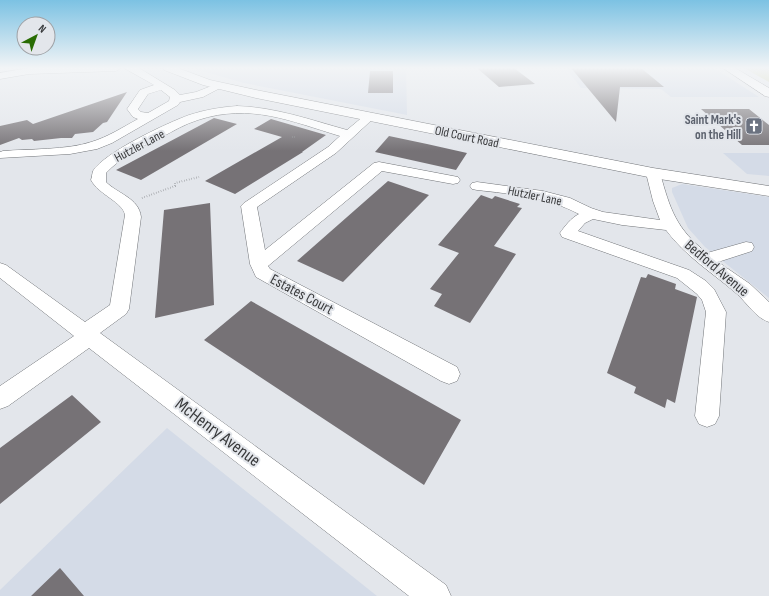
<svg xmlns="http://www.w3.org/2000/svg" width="769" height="596" viewBox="0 0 769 596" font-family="'Sofia Sans Condensed',sans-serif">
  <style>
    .built { fill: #d4dbe7 }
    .green { fill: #cdd0a1 }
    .building { fill: #767276 }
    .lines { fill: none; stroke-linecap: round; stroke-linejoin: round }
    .minor-casing { stroke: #727579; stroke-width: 1 }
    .major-casing { stroke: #727579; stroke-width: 1 }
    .path { stroke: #8e9094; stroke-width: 2; stroke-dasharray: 0.5 2; stroke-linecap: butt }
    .minor { fill: #fff; fill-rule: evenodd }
    .major { fill: #fff; fill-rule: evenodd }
    .labels { text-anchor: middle; stroke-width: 4; stroke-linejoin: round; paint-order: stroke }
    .far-worship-label { font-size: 13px; font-weight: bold; fill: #5b616d; stroke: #e3e6eb; text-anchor: end }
    .far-street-label { font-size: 13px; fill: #393a3c; stroke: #e3e6eb }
    .street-label { font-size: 15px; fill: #393a3c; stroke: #e3e6eb }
    .near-street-label { font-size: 18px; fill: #393a3c; stroke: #e3e6eb }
  </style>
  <rect width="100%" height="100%" fill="#e3e6eb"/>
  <!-- built -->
  <path class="built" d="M 192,68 L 406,68 L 407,115 L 244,83 Z
    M 566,68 L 714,68 L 759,97 L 671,97 L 661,89 L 581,88 Z
    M 723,153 L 769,153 L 769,176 L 747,174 Z
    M 682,184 L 769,197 L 769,298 L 705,247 L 688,228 L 672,192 L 672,188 Z
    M 167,428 L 377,596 L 0,596 L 0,590 Z"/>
  <!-- green -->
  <path class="green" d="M 744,68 L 769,68 L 769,83 L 769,82 Z"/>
  <!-- building -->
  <path class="building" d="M 477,68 L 514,68 L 535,84 L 499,87 Z
    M 571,68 L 641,68 L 664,87 L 620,87 L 616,122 Z
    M 370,71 L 393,71 L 393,93 L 368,93 Z
    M 127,92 L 107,122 L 103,123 L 93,132 L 75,134 L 72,138 L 61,138 L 34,141 L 32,139 L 22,140 L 19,138 L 0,145 L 0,126 L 27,120 L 33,124 Z
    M 701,109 L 749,109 L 769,125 L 769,145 L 742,145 Z
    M 214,118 L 237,124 L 141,180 L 116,170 Z
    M 271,119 L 326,135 L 302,152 L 303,152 L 235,194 L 205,181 L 282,137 L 254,129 Z
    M 389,136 L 427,144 L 467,153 L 456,170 L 375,152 Z
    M 388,181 L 429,195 L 343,282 L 297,261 Z
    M 481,195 L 492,199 L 495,196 L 520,204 L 517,207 L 522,208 L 494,246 L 516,254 L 470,323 L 434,306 L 442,294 L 430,289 L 459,253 L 438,245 Z
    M 210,203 L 214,305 L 155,318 L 164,210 Z
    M 648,274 L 676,284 L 675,289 L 697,297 L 675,403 L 667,399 L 665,408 L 634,393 L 636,387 L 607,373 L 641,277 L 646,278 Z
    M 251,301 L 461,420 L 424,485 L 204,340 Z
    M 72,395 L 101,422 L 0,504 L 0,448 Z
    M 60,568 L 84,596 L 31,596 Z"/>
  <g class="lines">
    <defs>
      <path id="minor" d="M 29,68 L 121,68 L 116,71 L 29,74 L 0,79 L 0,73 Z
        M 124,68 L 139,68 L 175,90 L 180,95 L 196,92 L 219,83 L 224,86 L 203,97 L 180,102 L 178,105 L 112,143 L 97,149 L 70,154 L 0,158 L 0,152 L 3,151 C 28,149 68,150 91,142 C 108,137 123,127 138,119 L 133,117 L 127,109 L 140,90 L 154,85 ZM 161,90 L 170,97 L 169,101 L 148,113 L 141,112 L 138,109 L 148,94 Z
        M 237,106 C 275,107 311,120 347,130 L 365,115 L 373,115 L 375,117 L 336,153 L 257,207 L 265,250 L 374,163 L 379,162 L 458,177 L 460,180 L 458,183 L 453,184 L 382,171 L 268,266 L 270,269 L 457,367 L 460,374 L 457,381 L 449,384 L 441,381 L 256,277 L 250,264 L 241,206 L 244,203 L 328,147 L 340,136 C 290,121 251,103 198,120 C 185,124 173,131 162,137 C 142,146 121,157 106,173 L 106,182 C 118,194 139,198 141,217 L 129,309 L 126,314 L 100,333 L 446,585 L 451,596 L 409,596 L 89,348 L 8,406 L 0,409 L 0,386 L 74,336 L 0,278 L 0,263 L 6,265 L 85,322 L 110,305 L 125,215 C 123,202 99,195 91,180 C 92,177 92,174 93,171 C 105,152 167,123 189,115 C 204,110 221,107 237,106 Z
        M 653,169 L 658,170 L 660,173 C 670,209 676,229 707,253 L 746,242 L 752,243 L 754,247 L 752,251 L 718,262 L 750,284 L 769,302 L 769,322 C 756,318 747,303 737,294 C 713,273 686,257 666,230 L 622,225 L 593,219 L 585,223 L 578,231 L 689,270 L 706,281 L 714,289 L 726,312 L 719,416 L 715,424 L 707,427 L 699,424 L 695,416 L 706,312 L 702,300 L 697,294 L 677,278 L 562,237 L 560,233 C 565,226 571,218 579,214 C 547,197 512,194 477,190 L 472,189 L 470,186 L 472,183 L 477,182 L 543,191 L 570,198 L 591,208 L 603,212 L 660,220 L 653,201 L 646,173 L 648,170 Z"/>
      <path id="major" d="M 163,68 L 178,68 L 210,80 L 256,90 L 653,168 L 769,186 L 769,196 L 653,178 L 256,98 L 203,85 L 164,70 Z
        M 723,68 L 735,68 L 769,88 L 769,97 L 765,96 Z"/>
    </defs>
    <!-- minor casing -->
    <use href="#minor" class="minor-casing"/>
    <!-- major casing -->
    <use href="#major" class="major-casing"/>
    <!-- path -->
    <path class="path" d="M 292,137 L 297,137
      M 142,198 L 175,186 L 175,183 L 199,177"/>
    <!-- minor -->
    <use href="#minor" class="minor"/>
    <!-- major -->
    <use href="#major" class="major"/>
  </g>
  <!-- sky -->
  <linearGradient id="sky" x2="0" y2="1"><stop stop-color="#7cc2e3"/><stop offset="0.45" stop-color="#f2f4f6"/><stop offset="1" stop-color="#f2f4f6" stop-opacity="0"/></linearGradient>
  <rect width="769" height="151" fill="url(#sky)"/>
  <!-- icons -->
  <defs>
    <symbol id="church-square" viewBox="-11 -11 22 22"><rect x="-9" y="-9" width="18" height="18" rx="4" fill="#6b7280" stroke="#e3e6eb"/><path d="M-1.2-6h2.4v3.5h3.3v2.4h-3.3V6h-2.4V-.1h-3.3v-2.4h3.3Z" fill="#fff"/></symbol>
  </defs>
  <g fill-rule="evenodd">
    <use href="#church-square" x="744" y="116" width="20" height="20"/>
  </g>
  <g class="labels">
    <!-- far-worship labels -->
    <g class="far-worship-label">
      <text x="741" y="124">Saint Mark's<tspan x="741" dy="15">on the Hill</tspan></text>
    </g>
    <!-- far-street labels -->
    <g class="far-street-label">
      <text transform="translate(467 136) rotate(12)" y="5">Old Court Road</text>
      <text transform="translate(139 145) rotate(-28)" y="5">Hutzler Lane</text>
      <text transform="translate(535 195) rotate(12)" y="5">Hutzler Lane</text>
    </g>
    <!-- street labels -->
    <g class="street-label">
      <text transform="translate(717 268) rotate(40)" y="5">Bedford Avenue</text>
      <text transform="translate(302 294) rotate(28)" y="5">Estates Court</text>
    </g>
    <!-- near-street labels -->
    <g class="near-street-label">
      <text transform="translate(218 432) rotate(37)" y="6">McHenry Avenue</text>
    </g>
  </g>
  <!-- north arrow -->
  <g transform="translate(36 36) rotate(41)"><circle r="19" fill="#e3e6eb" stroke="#9fa1a5"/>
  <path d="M0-3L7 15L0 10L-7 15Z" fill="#296c03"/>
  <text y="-6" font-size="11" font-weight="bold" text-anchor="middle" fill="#393a3c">N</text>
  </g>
</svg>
